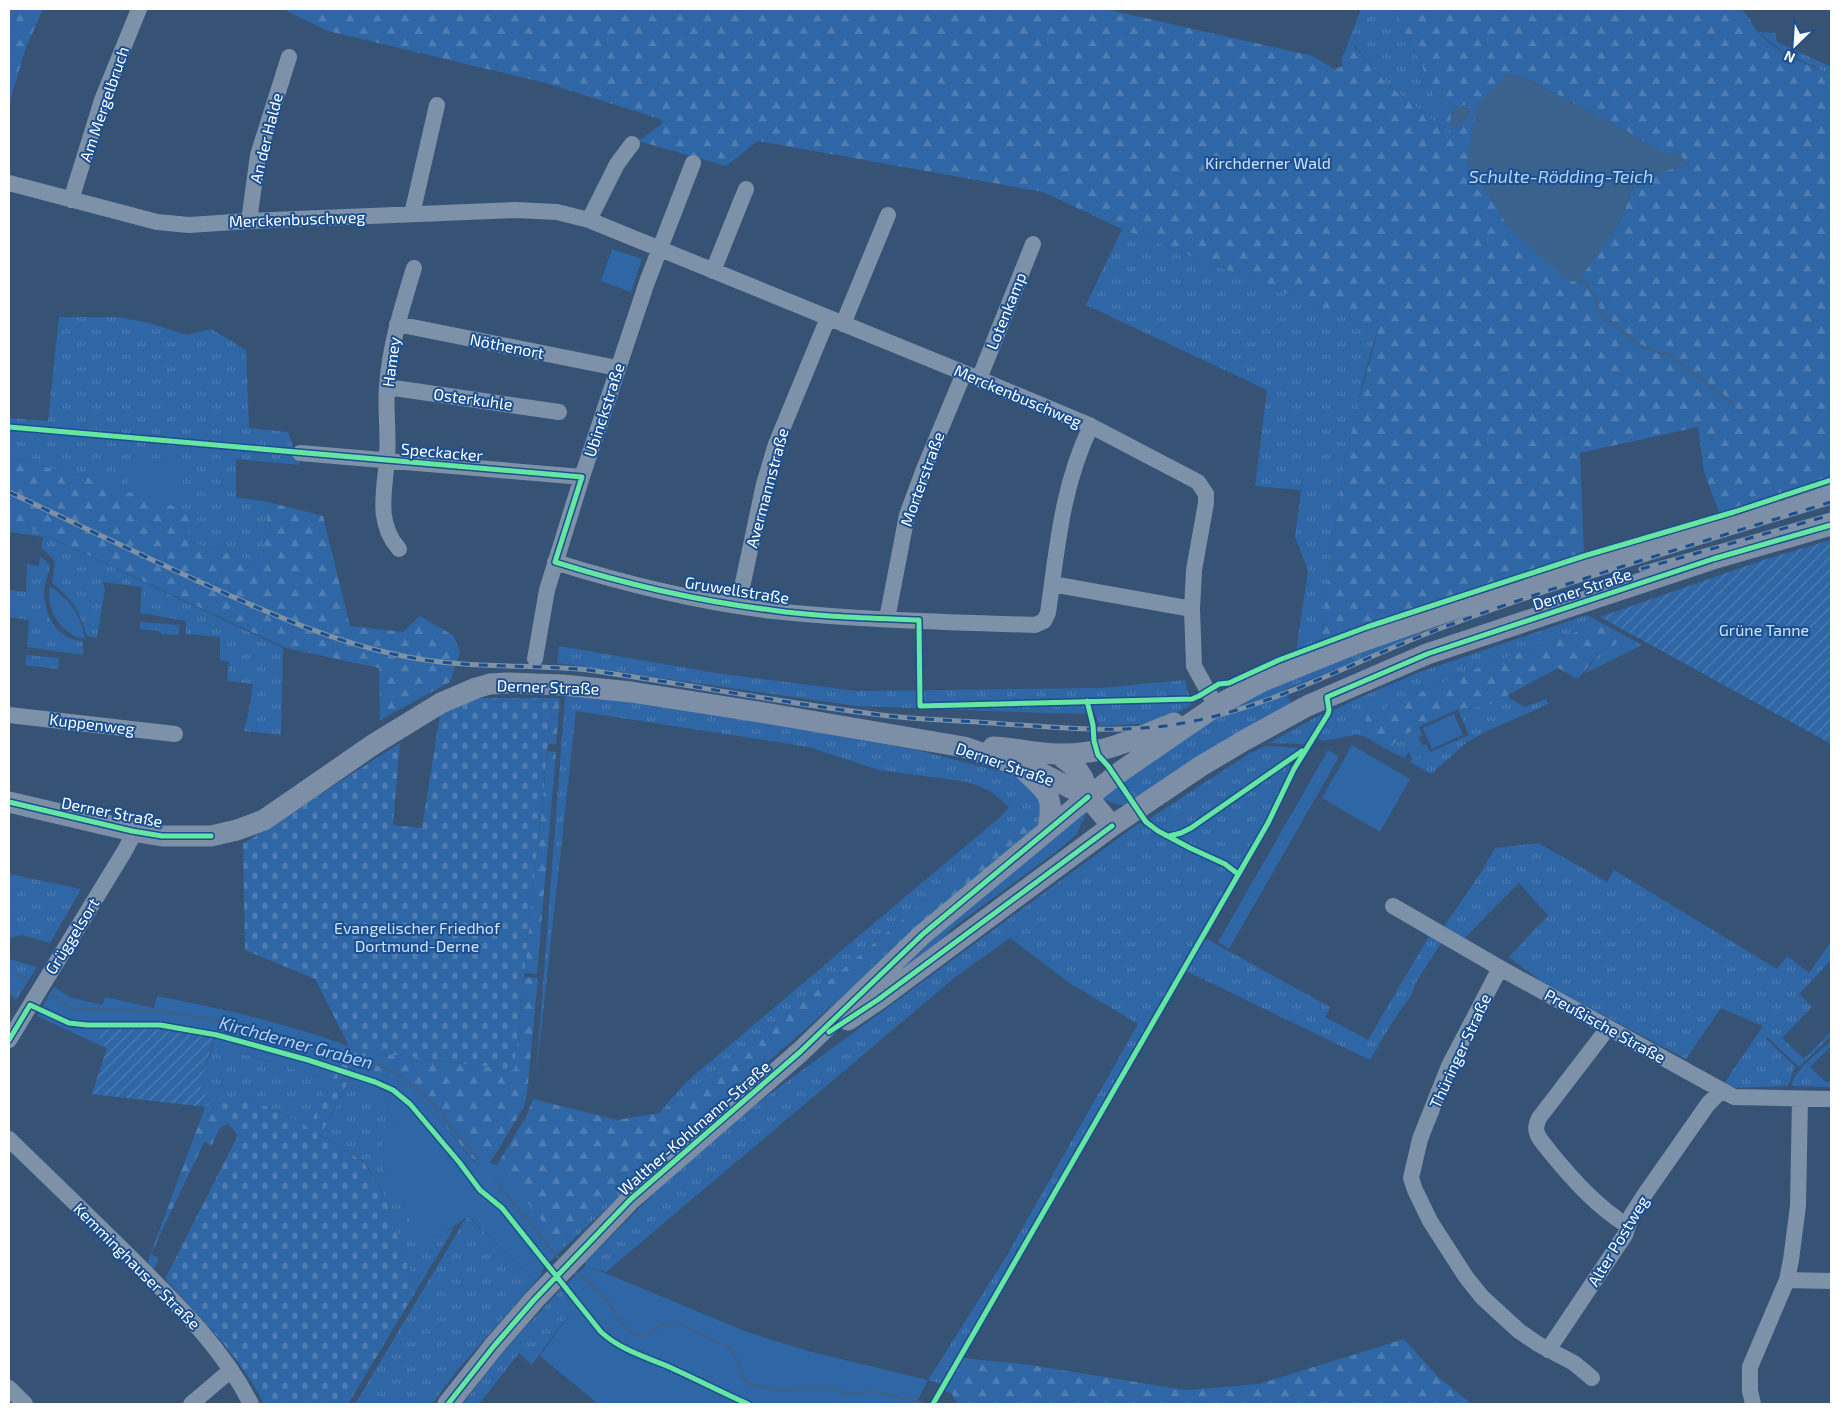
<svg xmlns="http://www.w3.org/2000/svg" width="1840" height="1413" viewBox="0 0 1840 1413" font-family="'Exo 2',sans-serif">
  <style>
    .grass { fill: url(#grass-tufts) }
    .forest { fill: url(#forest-firs); fill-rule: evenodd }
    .cemetery { fill: url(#cemetery-stones) }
    .park { fill: #2f66a5 }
    .garden { fill: url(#garden-furrows) }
    .water { fill: #3b618d }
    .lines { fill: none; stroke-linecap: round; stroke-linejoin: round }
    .stream { stroke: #3b618d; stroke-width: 3 }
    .minor { stroke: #7d92a8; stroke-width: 16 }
    .major { stroke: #7d8ea7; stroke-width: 21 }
    .rail-casing { stroke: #7e92a7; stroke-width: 5 }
    .rail { stroke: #1b4f8f; stroke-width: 3; stroke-dasharray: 9; stroke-linecap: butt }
    .cycleway-casing { stroke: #1b4f8f; stroke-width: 8 }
    .cycleway { stroke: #66e7a1; stroke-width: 5 }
    .labels { text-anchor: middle; stroke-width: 4; stroke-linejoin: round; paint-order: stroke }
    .street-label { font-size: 16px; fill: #fff; stroke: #1b4f8f }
    .park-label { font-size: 16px; fill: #cfe3fa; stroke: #1b4f8f }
    .water-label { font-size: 18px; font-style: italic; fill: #b5d3f5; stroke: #1b4f8f }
  </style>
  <defs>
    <pattern id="grass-tufts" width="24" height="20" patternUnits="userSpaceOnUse" patternTransform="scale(1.25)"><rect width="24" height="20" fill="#2f66a5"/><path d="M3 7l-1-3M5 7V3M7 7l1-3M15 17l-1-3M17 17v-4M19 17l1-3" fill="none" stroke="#4e7db2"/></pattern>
    <pattern id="forest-firs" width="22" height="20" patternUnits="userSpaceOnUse" patternTransform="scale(1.25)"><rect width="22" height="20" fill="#2f66a5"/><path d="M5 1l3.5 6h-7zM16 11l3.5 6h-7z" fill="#4e7db2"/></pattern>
    <pattern id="cemetery-stones" width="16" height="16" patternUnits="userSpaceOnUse" patternTransform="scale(1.25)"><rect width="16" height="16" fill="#2f66a5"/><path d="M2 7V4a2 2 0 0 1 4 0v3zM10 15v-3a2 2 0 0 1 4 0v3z" fill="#4e7db2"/></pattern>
    <pattern id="garden-furrows" width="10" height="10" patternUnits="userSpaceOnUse" patternTransform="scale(1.25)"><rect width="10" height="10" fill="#2f66a5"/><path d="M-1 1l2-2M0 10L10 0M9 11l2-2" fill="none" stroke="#4e7db2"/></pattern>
  </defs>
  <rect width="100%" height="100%" fill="#365274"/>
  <!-- grass -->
  <path class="grass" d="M 1361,9 L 1399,9 L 1399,15 L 1405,35 L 1421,63 L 1427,80 L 1455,137 L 1389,86 L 1354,45 L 1348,43 Z
    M 1758,32 L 1776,33 L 1776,41 L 1831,67 L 1831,75 L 1782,51 Z
    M 1122,229 L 1378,329 C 1371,354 1363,378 1358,403 C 1339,481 1329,562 1321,641 L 1296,652 L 1308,570 L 1295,537 L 1301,490 L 1255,486 L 1267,390 L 1086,305 Z
    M 59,317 L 119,317 L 149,323 L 187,335 L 211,329 L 246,350 L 249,428 L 288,432 L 300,465 L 236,459 L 236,497 L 268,502 L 263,564 L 190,542 L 126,487 L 9,458 L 9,418 L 48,421 Z
    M 9,518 L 283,648 L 281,735 L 243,731 L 248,716 L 253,684 L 227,681 L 229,662 L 220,660 L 220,637 L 186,634 L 186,621 L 140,613 L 142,587 L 103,582 L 105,590 L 97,638 L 87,636 C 78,609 74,601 52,583 C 56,563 58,561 41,548 L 43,537 L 9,532 Z
    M 40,557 L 45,560 L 50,566 C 48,574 44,585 44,593 C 46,620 57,637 83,642 L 83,655 L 27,647 L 29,620 L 9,617 L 9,590 L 26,592 L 27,564 L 39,566 Z
    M 1502,602 L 1422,632 L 1374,654 L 1284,690 L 1292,705 L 1127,806 L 1117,804 L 1097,797 L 1228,708 L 1336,658 Z
    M 1587,615 L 1642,645 L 1584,674 L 1601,650 L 1598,624 L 1470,671 L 1366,715 L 1364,736 L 1356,735 L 1322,741 L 1318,738 L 1318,735 L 1334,710 L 1363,696 L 1417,673 Z
    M 140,622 L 179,625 L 179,635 L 161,634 L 160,631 L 140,629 Z
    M 559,646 L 716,673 L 856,691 L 1101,688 L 1185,680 L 1191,705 L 1161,723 L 1099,726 L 1096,714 L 1046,713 L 857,706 L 557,663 Z
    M 26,655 L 59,658 L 58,669 L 25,665 Z
    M 567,693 L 610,696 L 917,750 L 1006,773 L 1025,780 L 1041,795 L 1039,825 L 698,1123 L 563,1249 L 560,1245 L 670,1140 L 1039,821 L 1031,813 L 814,993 L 659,1113 L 686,1082 L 1000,817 L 1009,807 L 990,791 L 968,782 L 879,770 L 809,747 L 576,711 L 536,1077 L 565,697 Z
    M 1509,694 L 1509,698 L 1525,707 L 1546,699 L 1548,704 L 1481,734 L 1466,743 L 1431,774 L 1410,762 L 1412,759 L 1426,753 L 1422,745 L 1426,744 L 1430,752 L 1469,735 L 1458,709 L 1487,706 Z
    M 1322,714 L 1322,720 L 1306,744 L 1269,743 Z
    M 1402,736 L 1409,752 L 1405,758 L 1388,750 Z
    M 1266,746 L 1302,748 L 1189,826 L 1179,831 L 1166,832 L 1150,821 L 1149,819 L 1250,753 Z
    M 1288,764 L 1292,768 C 1275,804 1257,838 1237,872 C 1223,857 1193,849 1174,838 L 1183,835 L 1195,827 Z
    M 1081,809 L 1087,812 L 1076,835 L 1056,852 L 955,926 L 935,946 L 828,1029 Z
    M 1139,823 L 1163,836 L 1172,838 L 1190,849 L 1223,864 L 1235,875 L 1111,1088 L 942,1384 L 928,1380 L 1006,1257 L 1138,1024 L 1071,984 L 1010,938 L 954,978 L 606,1272 L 586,1265 L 584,1263 L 670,1178 L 759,1102 Z
    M 1538,843 L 1607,882 L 1614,870 L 1777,969 L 1787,956 L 1809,973 L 1831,942 L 1831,960 L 1799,994 L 1812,1007 L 1782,1038 L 1804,1059 L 1831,1032 L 1831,1036 L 1799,1067 L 1767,1037 L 1766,1039 L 1795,1066 L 1788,1086 L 1729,1088 L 1723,1085 L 1763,1026 L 1721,1008 L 1686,1059 L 1545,984 L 1509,957 L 1548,915 L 1519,883 L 1465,938 L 1442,929 L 1480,874 L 1495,848 Z
    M 9,874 L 81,889 L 50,943 L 22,935 L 9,938 Z
    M 1429,936 L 1441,943 L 1415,984 L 1412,994 L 1391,1024 L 1370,1060 L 1186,971 L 1205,938 L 1330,1007 L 1325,1017 L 1368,1040 Z
    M 9,959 L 37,967 L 16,1000 L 9,993 Z
    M 1831,1041 L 1831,1046 L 1810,1067 L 1826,1082 L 1831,1082 L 1831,1087 L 1792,1086 C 1792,1071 1820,1052 1831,1041 Z
    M 213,1045 L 332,1080 L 308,1127 L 269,1107 L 249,1102 L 210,1104 L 200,1084 Z
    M 346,1087 L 384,1098 L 394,1124 L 429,1238 L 454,1228 L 416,1291 L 386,1199 L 365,1162 L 321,1135 Z
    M 467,1216 L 536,1281 L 456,1372 L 432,1404 L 355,1404 Z
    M 560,1290 L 574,1307 L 532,1365 L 519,1353 L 479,1404 L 463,1404 L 499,1356 Z"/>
  <!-- forest -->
  <path class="forest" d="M 9,9 L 43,9 L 25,50 L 9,105 Z
    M 283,9 L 1105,9 L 1313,56 L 1334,69 L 1343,66 L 1341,61 L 1348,43 L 1353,45 L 1389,86 L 1454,136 L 1427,80 L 1421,63 L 1405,35 L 1399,15 L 1399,9 L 1739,9 C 1749,12 1751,25 1758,32 C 1776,53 1807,64 1831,75 L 1831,479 L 1720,515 L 1704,472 L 1698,427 L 1580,453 L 1584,553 L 1321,641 C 1329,562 1339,481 1358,403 C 1364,378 1373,354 1378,329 L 1122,229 L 1043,192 L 758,141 L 726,166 L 638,141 L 663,123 L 660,119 L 546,83 L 328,31 ZM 1507,74 L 1525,78 L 1627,131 L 1660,152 L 1689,164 L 1664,171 L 1633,188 L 1618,226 L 1509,228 L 1479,178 L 1467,162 Z
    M 9,458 L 126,487 L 188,512 L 190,542 L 263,564 L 268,502 L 323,516 L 350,626 L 403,632 L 420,616 L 454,636 L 460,653 L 450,682 L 380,720 L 379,668 L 286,648 L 9,518 Z
    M 1598,624 L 1618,636 L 1619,642 L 1601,650 L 1578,679 L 1558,668 L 1487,706 L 1458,709 L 1419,727 L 1422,736 L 1418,737 L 1415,730 L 1402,736 L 1388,750 L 1364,736 L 1366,715 L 1470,671 Z
    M 553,698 L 560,699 L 556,744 L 548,744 Z
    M 548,751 L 556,752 L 537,974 L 524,973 Z
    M 1032,812 L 1039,822 L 670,1140 L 560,1245 L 497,1165 L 526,1117 L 533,1099 L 617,1120 L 659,1113 L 814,993 Z
    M 524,977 L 538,978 L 527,1094 L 524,1107 L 490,1163 L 476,1163 L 415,1092 L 357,1065 L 364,1051 L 514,1070 Z
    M 210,1104 L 228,1124 L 220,1128 L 212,1145 L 204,1142 L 151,1254 L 159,1258 L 155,1267 L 151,1269 L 148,1261 L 205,1107 Z
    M 1404,1339 L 1438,1377 L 1472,1404 L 958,1404 L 951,1393 L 944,1391 L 962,1358 L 1024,1364 L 1185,1390 L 1259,1384 Z"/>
  <!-- cemetery -->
  <path class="cemetery" d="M 466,698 L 553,698 L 514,1070 L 364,1051 L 321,1135 L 364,1162 L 386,1199 L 416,1291 L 348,1404 L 264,1404 C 240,1356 201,1319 165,1279 L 238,1135 L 210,1104 L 249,1102 L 269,1107 L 308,1127 L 349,1046 L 315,979 L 245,950 L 243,844 L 400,743 L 393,825 L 422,828 L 440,715 Z"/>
  <!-- park -->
  <path class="park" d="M 612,249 L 642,259 L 631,292 L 601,281 Z
    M 132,459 L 185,466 L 180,499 L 127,492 Z
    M 50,586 C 70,600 81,614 85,639 C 61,635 45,609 50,586 Z
    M 1454,714 L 1463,735 L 1432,749 L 1423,728 Z
    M 1415,730 L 1426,753 L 1412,759 L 1402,736 Z
    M 1352,745 L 1410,779 L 1380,832 L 1322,798 Z
    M 1328,750 L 1339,757 L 1229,949 L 1218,942 Z
    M 54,986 L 69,997 L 102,1005 L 105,997 L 154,1008 L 157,996 C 225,1009 284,1023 349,1046 L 332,1080 L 213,1045 L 214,1039 C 177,1030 141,1028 103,1029 L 97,1044 L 37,1016 Z
    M 357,1065 L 391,1077 L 415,1092 L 475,1163 L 490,1163 L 497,1165 L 564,1248 L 541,1271 L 543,1273 L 536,1281 L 468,1216 C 454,1227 438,1239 420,1238 L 377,1156 L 394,1124 L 384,1098 L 346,1087 Z
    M 586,1265 L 747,1332 L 808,1351 L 928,1380 L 916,1404 L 598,1404 L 540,1356 L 574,1307 L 560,1290 Z"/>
  <!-- garden -->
  <path class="garden" d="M 1831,540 L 1831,744 L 1600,617 L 1766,559 Z
    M 148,1028 L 186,1032 L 214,1039 L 200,1084 L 210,1104 L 205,1107 L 92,1094 L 107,1048 L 97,1044 L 103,1029 Z"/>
  <!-- water -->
  <path class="water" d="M 1507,74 L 1525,78 L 1627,131 L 1660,152 L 1671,155 L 1677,151 L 1689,165 L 1664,171 L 1633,188 L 1618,226 L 1577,282 L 1567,280 L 1509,228 L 1479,178 L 1472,172 L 1467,162 L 1477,106 Z
    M 1464,105 L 1468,105 L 1470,113 L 1464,123 L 1454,129 L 1450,122 L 1452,108 Z"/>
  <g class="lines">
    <!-- stream -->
    <path class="stream" d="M 1577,282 L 1585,282 L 1596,299 L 1599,312 L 1640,346 L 1669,355 L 1733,404
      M 9,974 L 17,975 L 27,979
      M 51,994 L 72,1009 L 164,1011 L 230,1023 L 381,1065 C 425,1086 447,1121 477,1158
      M 496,1182 L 560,1260
      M 572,1271 L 589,1281 L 609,1303 L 621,1322 L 635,1336 L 646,1336 L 661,1325 L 676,1323 L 728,1346 L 738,1360 L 744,1379 L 750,1385 L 784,1391 L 810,1387 L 837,1389 L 846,1394 L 873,1391 L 922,1403"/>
    <!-- minor -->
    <path class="minor" d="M 9,183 L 157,222 L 189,225 L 249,221 L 515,210 L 557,212 L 589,220 L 979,379 L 1091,426 L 1198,482 L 1206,494 L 1206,503 L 1194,570 L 1192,609 L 1194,666 L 1216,706
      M 71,200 L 102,100 L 139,9
      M 412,214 L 437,105
      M 589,220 L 617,164 L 632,144
      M 249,221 L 258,155 L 289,57
      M 713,271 L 746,189
      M 397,324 L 617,368
      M 843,324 L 888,215
      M 979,379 L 1033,244
      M 387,387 L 559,412
      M 300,453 L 582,477
      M 399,549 C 375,522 385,490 387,458 C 389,434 385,410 387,386 C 390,345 402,307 414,268
      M 555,562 C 625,584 700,602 773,611 C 860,620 948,622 1035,625 L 1044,621 L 1048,613 C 1057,549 1062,485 1091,426
      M 1052,584 L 1192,609
      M 738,606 L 764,484 L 776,444 L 828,318
      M 887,619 L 907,515 L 924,469 L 964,373
      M 535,659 L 547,590 L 582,477 L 647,282 L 693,163
      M 9,715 L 175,734
      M 1393,906 L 1500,968 L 1734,1097 L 1831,1099
      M 1500,968 L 1449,1066 L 1420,1139 L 1411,1178 L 1415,1190 L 1430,1221 L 1466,1277 L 1482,1297 L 1519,1331 L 1538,1344 L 1574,1363 L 1592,1378
      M 1608,1028 L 1539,1118 C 1537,1123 1535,1128 1537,1133 C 1539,1140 1546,1146 1550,1152 C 1573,1180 1597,1207 1628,1226
      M 9,1040 L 124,852 L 130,841 L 132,831
      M 9,1139 C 53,1182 98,1225 142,1269 C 183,1310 225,1352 251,1404
      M 1787,1280 L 1831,1281
      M 1548,1350 L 1625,1235 L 1632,1214 L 1645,1194 L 1708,1104 L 1721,1091
      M 9,1388 L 25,1404
      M 191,1404 L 231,1370
      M 1753,1404 L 1750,1391 L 1750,1367 L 1787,1280 L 1791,1260 L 1798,1206 L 1800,1099"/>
    <!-- major -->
    <path class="major" d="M 993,747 C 1015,748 1037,754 1059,754 C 1105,755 1133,739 1174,723
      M 1058,754 L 1077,769 L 1083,778 L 1088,797 L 1112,826
      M 1026,772 C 1049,793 1054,796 1048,829
      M 9,802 L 132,831 L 162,836 L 211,836 L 237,830 L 264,820 L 374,744 L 441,703 L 476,688 L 490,684 L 507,683 L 563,685 L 631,692 L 765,713 L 964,747 L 1043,774 L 1088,797
      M 848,1020 L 879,999 L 1112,826 L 1201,766 L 1245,740 L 1307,706 L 1427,654 L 1713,559 L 1831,525
      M 448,1404 L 494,1346 L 534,1300 L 631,1199 L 800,1052 L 923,934 L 1088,797 L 1120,772 L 1216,706 L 1263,681 L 1357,643 L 1448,611 L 1831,491"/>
    <defs>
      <path id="rail" d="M 9,492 C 76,524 143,556 211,587 C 273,615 336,643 403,656 C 464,669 526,664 588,670 C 686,684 783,703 881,715 C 918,720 955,720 991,723 C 1049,727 1107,733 1165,726 C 1264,713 1352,661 1444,627 C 1571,580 1702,542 1831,502
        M 1641,569 L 1831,515"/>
    </defs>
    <!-- rail casing -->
    <use href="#rail" class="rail-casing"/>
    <!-- rail -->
    <use href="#rail" class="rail"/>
    <defs>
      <path id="cycleway" d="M 9,427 L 582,477 L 555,562 C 625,584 698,601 771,610 C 820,617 870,618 919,620 L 920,706 L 1192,699 L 1199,696 L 1219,684 L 1229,683 L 1279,660 L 1367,627 L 1584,556 L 1734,512 L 1831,480
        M 1087,701 L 1093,725 L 1094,741 L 1098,755 L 1108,766 L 1146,822 L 1158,831 L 1190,848 L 1225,864 L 1238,874
        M 9,802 L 132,831 L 162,836 L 211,836
        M 1169,836 L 1181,833 L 1191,828 L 1302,751
        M 829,1032 L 879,999 L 1112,826
        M 9,1040 L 30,1005 L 69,1023 L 87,1025 L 160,1025 L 217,1035 L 308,1060 L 375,1082 L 393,1090 L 410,1104 L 459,1162 L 480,1190 L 502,1208 L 601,1332 C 621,1350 643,1356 667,1366 C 694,1378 721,1392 748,1404
        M 448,1404 L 494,1346 L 534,1300 L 631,1199 L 800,1052 L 923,934 L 1088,797
        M 933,1404 L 1268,823 L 1294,769 L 1328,714 L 1329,710 L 1327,697 L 1427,654 L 1713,559 L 1831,525"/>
    </defs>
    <!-- cycleway casing -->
    <use href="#cycleway" class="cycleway-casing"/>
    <!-- cycleway -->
    <use href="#cycleway" class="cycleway"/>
  </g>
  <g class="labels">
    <!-- street labels -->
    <g class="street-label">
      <text transform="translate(104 104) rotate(-71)" y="6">Am Mergelbruch</text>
      <text transform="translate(266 138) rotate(-76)" y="6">An der Halde</text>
      <text transform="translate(297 219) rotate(-2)" y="6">Merckenbuschweg</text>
      <text transform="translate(1006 311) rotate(-68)" y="6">Lotenkamp</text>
      <text transform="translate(507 346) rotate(11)" y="6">Nöthenort</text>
      <text transform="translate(391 362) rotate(-82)" y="6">Hamey</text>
      <text transform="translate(1018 396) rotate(23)" y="6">Merckenbuschweg</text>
      <text transform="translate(473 399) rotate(8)" y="6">Osterkuhle</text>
      <text transform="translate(604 410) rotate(-72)" y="6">Ubinckstraße</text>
      <text transform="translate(442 452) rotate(5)" y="6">Speckacker</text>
      <text transform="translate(922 479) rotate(-70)" y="6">Morterstraße</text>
      <text transform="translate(767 488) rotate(-75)" y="6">Avermannstraße</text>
      <text transform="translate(1582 589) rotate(-18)" y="6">Derner Straße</text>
      <text transform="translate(737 590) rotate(9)" y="6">Gruwellstraße</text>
      <text transform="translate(548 687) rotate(2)" y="6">Derner Straße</text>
      <text transform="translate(92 724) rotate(7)" y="6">Kuppenweg</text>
      <text transform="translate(1005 764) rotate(19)" y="6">Derner Straße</text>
      <text transform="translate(112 812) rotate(11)" y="6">Derner Straße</text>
      <text transform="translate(72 936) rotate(-58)" y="6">Grüggelsort</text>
      <text transform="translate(1605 1026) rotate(29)" y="6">Preußische Straße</text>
      <text transform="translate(1460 1051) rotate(-65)" y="6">Thüringer Straße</text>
      <text transform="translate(694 1128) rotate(-41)" y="6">Walther-Kohlmann-Straße</text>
      <text transform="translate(1618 1241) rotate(-59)" y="6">Alter Postweg</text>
      <text transform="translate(137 1266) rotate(45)" y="6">Kemminghauser Straße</text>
    </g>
    <!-- park labels -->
    <g class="park-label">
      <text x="1268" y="169">Kirchderner Wald</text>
      <text x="1764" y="636">Grüne Tanne</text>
      <text x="417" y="934">Evangelischer Friedhof<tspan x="417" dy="18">Dortmund-Derne</tspan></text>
    </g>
    <!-- water labels -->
    <g class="water-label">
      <text x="1561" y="183">Schulte-Rödding-Teich</text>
      <text transform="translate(296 1043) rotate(15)" y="6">Kirchderner Graben</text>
    </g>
  </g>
  <!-- border -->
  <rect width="1840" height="1413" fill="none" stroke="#ffffff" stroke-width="20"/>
  <!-- north arrow -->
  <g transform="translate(1795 45) rotate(205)" stroke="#1b4f8f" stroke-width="4" paint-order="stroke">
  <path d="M0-4L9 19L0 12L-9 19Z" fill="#ffffff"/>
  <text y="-8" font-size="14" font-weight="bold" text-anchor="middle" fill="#ffffff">N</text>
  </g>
</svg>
